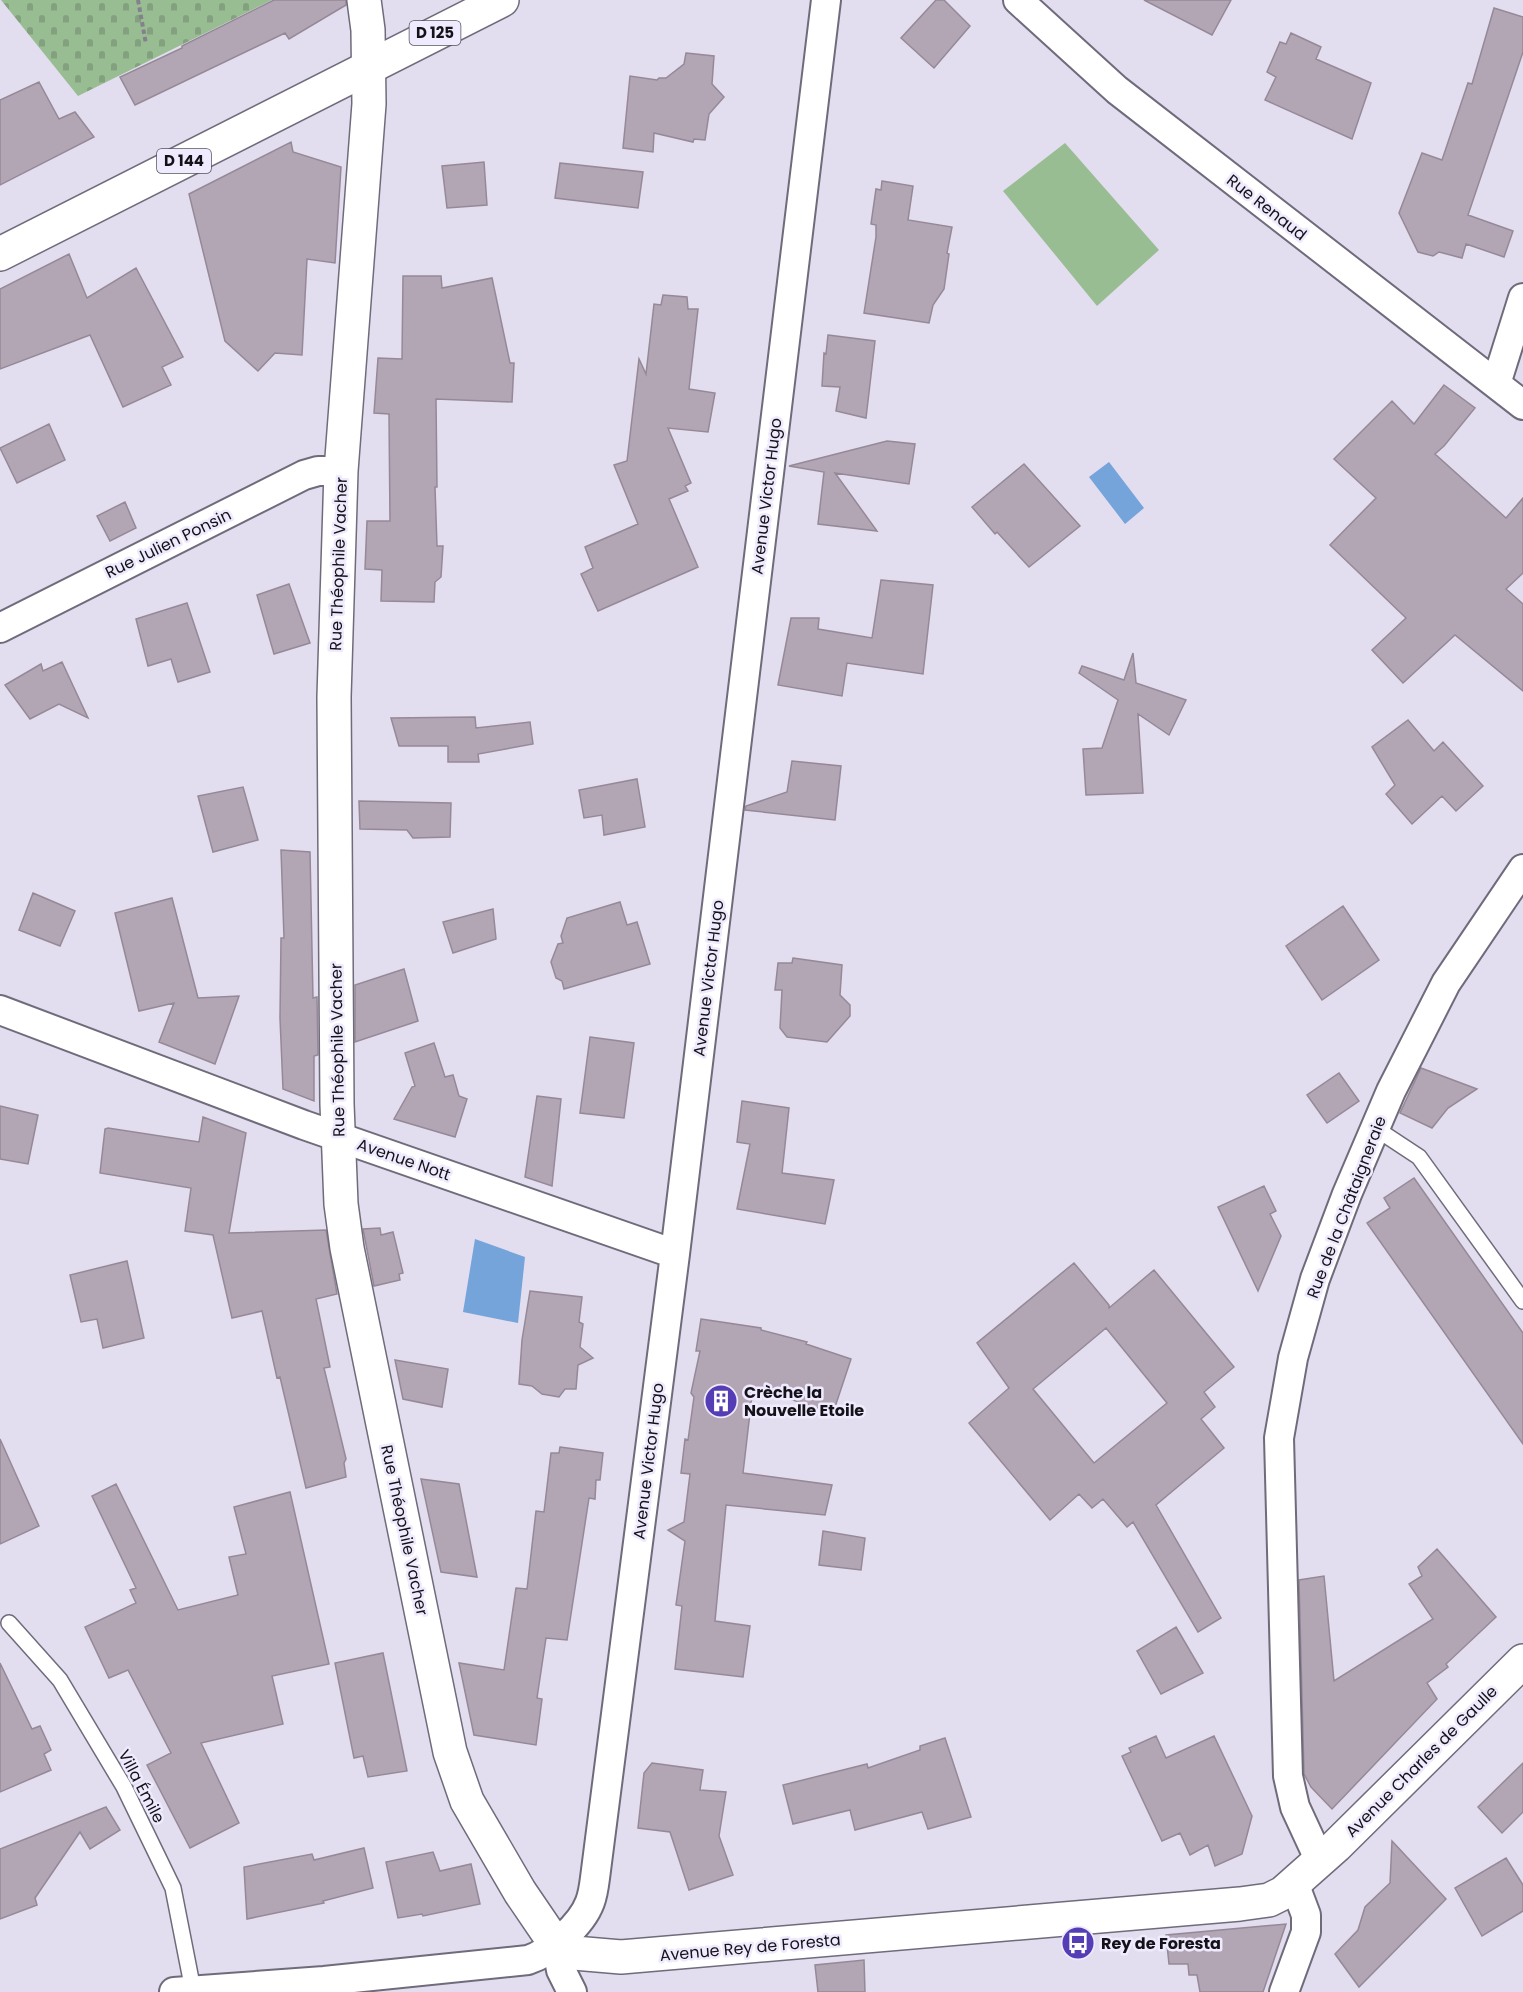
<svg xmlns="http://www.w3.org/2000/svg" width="1523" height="1992" viewBox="0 0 1523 1992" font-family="Poppins,sans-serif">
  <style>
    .grass { fill: #99bd93 }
    .cemetery { fill: url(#cemetery-stones) }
    .water { fill: #74a4da }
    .building { fill: #b2a6b5; stroke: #958997; stroke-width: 1.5; fill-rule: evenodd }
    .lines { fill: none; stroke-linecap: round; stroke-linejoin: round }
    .service-casing { stroke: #706b7b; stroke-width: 18 }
    .minor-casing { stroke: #706b7b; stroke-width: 32 }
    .secondary-casing { stroke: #706b7b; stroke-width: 36 }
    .primary-casing { stroke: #706b7b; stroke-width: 36 }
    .path { stroke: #84818d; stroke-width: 4; stroke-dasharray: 4.5 3; stroke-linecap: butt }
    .service { stroke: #fff; stroke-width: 15 }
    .minor { stroke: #fff; stroke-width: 28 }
    .secondary { stroke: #fff; stroke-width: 33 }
    .primary { stroke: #fff; stroke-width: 33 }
    .labels { text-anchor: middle; stroke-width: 5; stroke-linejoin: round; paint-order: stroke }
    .shield { fill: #efeafd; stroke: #56535d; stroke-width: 1.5 }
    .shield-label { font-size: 15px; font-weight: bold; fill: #141218 }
    .street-label { font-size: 16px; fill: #141218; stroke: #efeafd }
    .poi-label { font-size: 16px; font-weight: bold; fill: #141218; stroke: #efeafd; text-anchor: start }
  </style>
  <defs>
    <pattern id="cemetery-stones" width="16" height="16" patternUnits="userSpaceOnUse" patternTransform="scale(1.5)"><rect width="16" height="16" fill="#99bd93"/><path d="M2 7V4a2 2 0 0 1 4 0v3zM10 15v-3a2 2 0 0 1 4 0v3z" fill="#83a17e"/></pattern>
  </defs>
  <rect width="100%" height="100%" fill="#e2ddef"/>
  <!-- grass -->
  <path class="grass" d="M 1065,143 L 1159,250 L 1097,306 L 1003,191 Z"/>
  <!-- cemetery -->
  <path class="cemetery" d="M 1,0 L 272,0 L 78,96 Z"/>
  <!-- water -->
  <path class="water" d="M 1109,462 L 1144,508 L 1125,524 L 1089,477 Z
    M 475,1239 L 525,1257 L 518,1323 L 463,1312 Z"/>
  <!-- building -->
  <path class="building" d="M 274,0 L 346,0 L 346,5 L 289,39 L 285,33 L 135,105 L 120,77 L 182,48 L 182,46 Z
    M 936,0 L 944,0 L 970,26 L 934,68 L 901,38 Z
    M 1144,0 L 1231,0 L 1212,35 Z
    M 1494,8 L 1523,17 L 1523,52 L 1468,215 L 1513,231 L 1504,257 L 1466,244 L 1462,258 L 1439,252 L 1433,256 L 1418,252 L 1399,213 L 1422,153 L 1442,160 L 1468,83 L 1472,84 Z
    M 1291,33 L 1321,47 L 1316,59 L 1371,83 L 1352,139 L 1265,100 L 1276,77 L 1267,72 L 1280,42 L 1286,44 Z
    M 686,53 L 714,56 L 712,84 L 724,97 L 709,114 L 705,140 L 694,139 L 693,142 L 654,133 L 653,152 L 623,148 L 630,76 L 657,80 L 659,78 L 666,78 L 684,64 Z
    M 39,82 L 59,119 L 75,112 L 94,137 L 0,185 L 0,100 Z
    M 291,142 L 293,152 L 341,167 L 335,263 L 307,259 L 302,355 L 275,353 L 258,371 L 225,341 L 189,194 Z
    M 484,162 L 487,205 L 447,208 L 442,166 Z
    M 560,163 L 643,172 L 638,208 L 555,198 Z
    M 882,181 L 913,186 L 908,220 L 952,227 L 947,253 L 949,254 L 944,289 L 933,305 L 929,323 L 864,313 L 876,237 L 876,225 L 871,224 L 876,189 L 881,190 Z
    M 69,254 L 87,298 L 136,268 L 183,357 L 162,367 L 171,385 L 123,407 L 90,335 L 0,369 L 0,289 Z
    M 403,276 L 441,276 L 442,288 L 492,278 L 510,363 L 514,363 L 512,402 L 436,399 L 437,487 L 435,487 L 437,546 L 443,546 L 441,577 L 435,582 L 434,602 L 381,601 L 382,570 L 365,569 L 367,521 L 390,521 L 389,414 L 374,413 L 378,358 L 402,359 Z
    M 663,295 L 687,297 L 688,309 L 698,309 L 689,389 L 715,393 L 708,432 L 668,428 L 691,483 L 685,486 L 688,491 L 669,499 L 698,567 L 598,611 L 581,574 L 593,568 L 585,547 L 638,524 L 614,465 L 627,461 L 639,359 L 646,374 L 654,304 L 661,305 Z
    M 828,335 L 875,341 L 866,418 L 836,411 L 840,387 L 822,386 L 824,353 L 826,354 Z
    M 1444,385 L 1475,408 L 1444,446 L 1435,454 L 1506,518 L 1523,498 L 1523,573 L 1506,589 L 1523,604 L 1523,691 L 1455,635 L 1403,683 L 1372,650 L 1406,618 L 1330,545 L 1376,498 L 1334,459 L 1392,401 L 1414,424 Z
    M 49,424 L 65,460 L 17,483 L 0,448 Z
    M 887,441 L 915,444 L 909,484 L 835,473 L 877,531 L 818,524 L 824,472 L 789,466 Z
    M 1024,464 L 1080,526 L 1029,567 L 997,532 L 995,534 L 972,507 Z
    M 125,502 L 136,528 L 110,541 L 97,516 Z
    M 881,580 L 933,585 L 923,674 L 847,663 L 842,696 L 778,685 L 791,618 L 819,618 L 818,629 L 872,638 Z
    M 289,584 L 310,643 L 274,654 L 257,595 Z
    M 187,603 L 210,672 L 178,682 L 171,659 L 148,666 L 136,619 Z
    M 1133,653 L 1136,683 L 1186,700 L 1169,735 L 1138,714 L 1143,793 L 1086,795 L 1083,749 L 1102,748 L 1118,700 L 1079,673 L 1082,666 L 1124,680 Z
    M 62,662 L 88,718 L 59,704 L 30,719 L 5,685 L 41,664 L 43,671 Z
    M 475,717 L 476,728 L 530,722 L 533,744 L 478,754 L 479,762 L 448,762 L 448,746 L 399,746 L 391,718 Z
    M 1408,720 L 1434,751 L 1443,742 L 1483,786 L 1456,811 L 1442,796 L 1412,824 L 1386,794 L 1395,785 L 1372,747 Z
    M 792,761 L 841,766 L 835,820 L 745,810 L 746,806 L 787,792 Z
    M 637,779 L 645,827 L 604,835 L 602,815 L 584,818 L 579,790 Z
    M 243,787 L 258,840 L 213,852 L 198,796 Z
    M 359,801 L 451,803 L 450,837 L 413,838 L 407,830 L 360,829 Z
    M 281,850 L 310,852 L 313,998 L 317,997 L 318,1055 L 314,1056 L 314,1101 L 283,1089 L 280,1018 L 281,938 L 284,938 Z
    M 33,893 L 75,911 L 60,946 L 19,930 Z
    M 172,898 L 198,998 L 239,996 L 215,1064 L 159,1042 L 174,1003 L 139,1011 L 115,913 Z
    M 620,902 L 627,925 L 637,922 L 650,964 L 564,989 L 562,981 L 556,978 L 551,962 L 558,944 L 563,943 L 561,936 L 567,918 Z
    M 1343,906 L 1379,960 L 1322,1000 L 1286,946 Z
    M 493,909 L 496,939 L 453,953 L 443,922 Z
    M 793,958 L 842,965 L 840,995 L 850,1005 L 850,1016 L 827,1042 L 787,1037 L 780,1028 L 782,990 L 775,990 L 778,963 L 792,963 Z
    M 404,969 L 418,1021 L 355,1042 L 355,985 Z
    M 590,1037 L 634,1043 L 624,1118 L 580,1113 Z
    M 434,1043 L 445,1077 L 453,1075 L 459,1096 L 467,1099 L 455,1137 L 394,1119 L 412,1087 L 415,1086 L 405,1053 Z
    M 1421,1068 L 1477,1089 L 1448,1108 L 1432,1128 L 1400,1113 Z
    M 1339,1073 L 1359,1101 L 1327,1123 L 1307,1095 Z
    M 537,1096 L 561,1099 L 552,1186 L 525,1177 Z
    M 742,1101 L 789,1108 L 782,1173 L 834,1180 L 825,1224 L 737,1209 L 750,1144 L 737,1142 Z
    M 0,1106 L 38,1115 L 28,1164 L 0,1159 Z
    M 203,1117 L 246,1133 L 229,1233 L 326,1230 L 337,1294 L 316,1299 L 330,1367 L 324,1368 L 346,1459 L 344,1463 L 346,1477 L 306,1488 L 280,1377 L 277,1378 L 262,1311 L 232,1318 L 213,1235 L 185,1231 L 191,1188 L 100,1173 L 105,1129 L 108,1128 L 199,1142 Z
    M 1414,1178 L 1523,1333 L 1523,1444 L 1367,1223 L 1390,1208 L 1384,1198 Z
    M 1264,1186 L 1276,1211 L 1270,1214 L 1281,1236 L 1258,1291 L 1218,1207 Z
    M 380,1228 L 381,1235 L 393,1232 L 403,1273 L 399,1274 L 400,1280 L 374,1286 L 363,1229 Z
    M 127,1261 L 144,1338 L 103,1348 L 97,1319 L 81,1322 L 70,1275 Z
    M 1074,1263 L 1109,1305 L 1109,1308 L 1154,1270 L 1234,1367 L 1204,1392 L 1215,1407 L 1201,1419 L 1224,1448 L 1156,1505 L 1221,1618 L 1198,1632 L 1133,1522 L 1127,1527 L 1103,1499 L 1092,1508 L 1079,1494 L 1050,1520 L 969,1423 L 1009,1388 L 977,1343 ZM 1106,1328 L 1167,1403 L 1094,1463 L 1033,1389 Z
    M 530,1291 L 582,1297 L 579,1322 L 583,1324 L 580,1347 L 593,1358 L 578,1365 L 576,1389 L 565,1389 L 559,1397 L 542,1394 L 532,1386 L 519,1384 L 522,1340 Z
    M 701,1319 L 761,1328 L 761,1330 L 807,1342 L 806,1344 L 851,1359 L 833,1413 L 753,1387 L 743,1473 L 832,1485 L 825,1515 L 726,1505 L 715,1621 L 750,1626 L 743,1677 L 675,1669 L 682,1606 L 676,1605 L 685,1541 L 668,1530 L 684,1522 L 690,1474 L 681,1473 L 685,1439 L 688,1440 L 694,1397 L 691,1393 L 700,1351 L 696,1351 Z
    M 395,1360 L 448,1369 L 442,1407 L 403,1399 Z
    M 0,1439 L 39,1526 L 0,1544 Z
    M 560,1447 L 603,1453 L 600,1480 L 596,1480 L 595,1499 L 589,1498 L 567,1640 L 546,1638 L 537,1698 L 542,1699 L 536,1745 L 474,1735 L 459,1663 L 504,1670 L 516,1588 L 527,1589 L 536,1511 L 544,1512 L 551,1453 L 559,1453 Z
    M 421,1479 L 459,1484 L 477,1577 L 441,1572 Z
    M 116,1484 L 178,1610 L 238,1595 L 229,1557 L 246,1554 L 234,1507 L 290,1492 L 329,1664 L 272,1676 L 283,1724 L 201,1743 L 239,1823 L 190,1848 L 147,1765 L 171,1753 L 128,1670 L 109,1678 L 85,1627 L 136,1603 L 130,1590 L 136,1588 L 92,1496 Z
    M 823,1531 L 865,1538 L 861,1570 L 819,1565 Z
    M 1437,1549 L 1496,1617 L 1446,1664 L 1448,1667 L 1427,1683 L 1437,1699 L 1332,1809 L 1311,1787 L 1304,1774 L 1299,1580 L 1324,1576 L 1334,1681 L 1433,1619 L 1409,1584 L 1422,1576 L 1418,1567 Z
    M 1176,1627 L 1203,1673 L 1161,1694 L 1137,1651 Z
    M 383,1653 L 407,1771 L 368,1777 L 363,1756 L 354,1758 L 335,1663 Z
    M 0,1663 L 32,1729 L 40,1726 L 51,1750 L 44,1754 L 51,1770 L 0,1792 Z
    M 1156,1736 L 1166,1758 L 1214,1736 L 1252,1816 L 1242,1854 L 1215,1866 L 1208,1845 L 1190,1855 L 1180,1833 L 1162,1841 L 1122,1756 L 1131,1752 L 1129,1748 Z
    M 945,1738 L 971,1817 L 928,1829 L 922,1812 L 855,1830 L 850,1810 L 793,1824 L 783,1785 L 867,1764 L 868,1768 L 920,1750 L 920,1746 Z
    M 652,1763 L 703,1770 L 700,1790 L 726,1792 L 719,1836 L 733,1875 L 689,1890 L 670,1832 L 638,1828 L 644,1773 Z
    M 1523,1763 L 1523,1812 L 1502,1833 L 1478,1807 Z
    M 106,1807 L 120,1830 L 90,1849 L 80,1832 L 35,1898 L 37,1905 L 0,1919 L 0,1849 Z
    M 1392,1841 L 1446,1899 L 1359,1987 L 1335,1954 L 1358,1930 L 1365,1907 L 1390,1883 Z
    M 364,1848 L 373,1888 L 323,1901 L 324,1903 L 247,1919 L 244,1867 L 312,1854 L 314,1860 Z
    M 433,1852 L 440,1871 L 471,1864 L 480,1904 L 423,1916 L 422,1914 L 398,1918 L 386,1862 Z
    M 1506,1858 L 1523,1885 L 1523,1911 L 1482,1936 L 1455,1888 Z
    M 1286,1924 L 1263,1992 L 1200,1992 L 1197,1975 L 1189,1975 L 1188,1964 L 1169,1964 L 1166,1935 Z
    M 864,1960 L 865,1992 L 818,1992 L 815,1965 Z"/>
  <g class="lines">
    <defs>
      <path id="service" d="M 1375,1128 L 1419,1157 L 1523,1301
        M 9,1623 L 60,1680 L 124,1787 L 173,1888 L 193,1990"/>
      <path id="minor" d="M 1018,0 L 1117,90 L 1523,405
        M 1496,384 L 1523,298
        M 0,628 L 304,475 L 318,471 L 341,471
        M 0,1010 L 304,1125 L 675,1254
        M 1320,1861 L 1295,1807 L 1288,1776 L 1279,1438 L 1293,1358 L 1315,1279 L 1347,1194 L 1391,1091 L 1446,983 L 1523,869
        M 556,1943 L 561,1970 L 572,1992
        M 174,1992 L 324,1981 L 528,1960 C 550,1953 582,1924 590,1902 C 593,1894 594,1886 595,1878 L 675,1254 L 826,0
        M 1284,1992 L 1306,1932 L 1306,1915 L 1294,1883"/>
      <path id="secondary" d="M 364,0 L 368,30 L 369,104 L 341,471 L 334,697 L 337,1104 L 341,1204 L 347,1248 L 450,1752 L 467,1801 L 520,1892 L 552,1939 L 563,1949 L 574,1953 L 621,1957 L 1240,1904 L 1269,1900 L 1283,1893 L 1336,1846 L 1523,1661"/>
      <path id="primary" d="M 0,254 L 502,0"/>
    </defs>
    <!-- service casing -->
    <use href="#service" class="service-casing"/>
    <!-- minor casing -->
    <use href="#minor" class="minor-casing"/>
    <!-- secondary casing -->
    <use href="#secondary" class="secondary-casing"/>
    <!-- primary casing -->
    <use href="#primary" class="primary-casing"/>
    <!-- path -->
    <path class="path" d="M 138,0 L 146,44"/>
    <!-- service -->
    <use href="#service" class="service"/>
    <!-- minor -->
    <use href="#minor" class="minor"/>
    <!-- secondary -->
    <use href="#secondary" class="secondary"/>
    <!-- primary -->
    <use href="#primary" class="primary"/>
  </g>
  <!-- icons -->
  <defs>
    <symbol id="building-disc" viewBox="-11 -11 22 22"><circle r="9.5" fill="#543db5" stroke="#efeafd"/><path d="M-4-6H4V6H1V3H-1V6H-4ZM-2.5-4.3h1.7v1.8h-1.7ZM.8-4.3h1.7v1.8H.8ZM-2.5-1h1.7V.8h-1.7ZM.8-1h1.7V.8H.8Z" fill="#fff"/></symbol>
    <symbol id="bus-disc" viewBox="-11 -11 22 22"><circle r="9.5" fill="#543db5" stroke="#efeafd"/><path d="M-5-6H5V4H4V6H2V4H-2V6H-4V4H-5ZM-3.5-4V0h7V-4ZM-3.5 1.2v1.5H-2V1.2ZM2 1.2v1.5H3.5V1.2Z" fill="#fff"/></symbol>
  </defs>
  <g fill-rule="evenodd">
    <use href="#building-disc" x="702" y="1382" width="38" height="38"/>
    <use href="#bus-disc" x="1059" y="1924" width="38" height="38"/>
  </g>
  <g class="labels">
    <!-- shield labels -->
    <g class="shield">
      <rect x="409.5" y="21" width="51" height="24" rx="4.5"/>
      <rect x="157" y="149" width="54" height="24" rx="4.5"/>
    </g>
    <g class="shield-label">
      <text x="435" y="38">D 125</text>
      <text x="184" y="166">D 144</text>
    </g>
    <!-- street labels -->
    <g class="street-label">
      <text transform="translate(1267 207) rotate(38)" y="6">Rue Renaud</text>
      <text transform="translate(766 496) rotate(-83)" y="6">Avenue Victor Hugo</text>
      <text transform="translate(168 543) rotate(-26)" y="6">Rue Julien Ponsin</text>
      <text transform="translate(338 564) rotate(-88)" y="6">Rue Théophile Vacher</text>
      <text transform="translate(708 978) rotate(-83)" y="6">Avenue Victor Hugo</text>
      <text transform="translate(337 1050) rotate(-91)" y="6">Rue Théophile Vacher</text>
      <text transform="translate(404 1159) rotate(19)" y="6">Avenue Nott</text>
      <text transform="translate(1346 1207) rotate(-69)" y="6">Rue de la Châtaigneraie</text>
      <text transform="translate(648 1461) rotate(-83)" y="6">Avenue Victor Hugo</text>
      <text transform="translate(405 1530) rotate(78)" y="6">Rue Théophile Vacher</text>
      <text transform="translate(1421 1761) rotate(-45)" y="6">Avenue Charles de Gaulle</text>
      <text transform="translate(142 1786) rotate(62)" y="6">Villa Émile</text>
      <text transform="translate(750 1947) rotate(-5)" y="6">Avenue Rey de Foresta</text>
    </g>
    <!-- poi labels -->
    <g class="poi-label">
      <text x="744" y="1398">Crèche la<tspan x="744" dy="18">Nouvelle Etoile</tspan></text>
      <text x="1101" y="1949">Rey de Foresta</text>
    </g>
  </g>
</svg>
